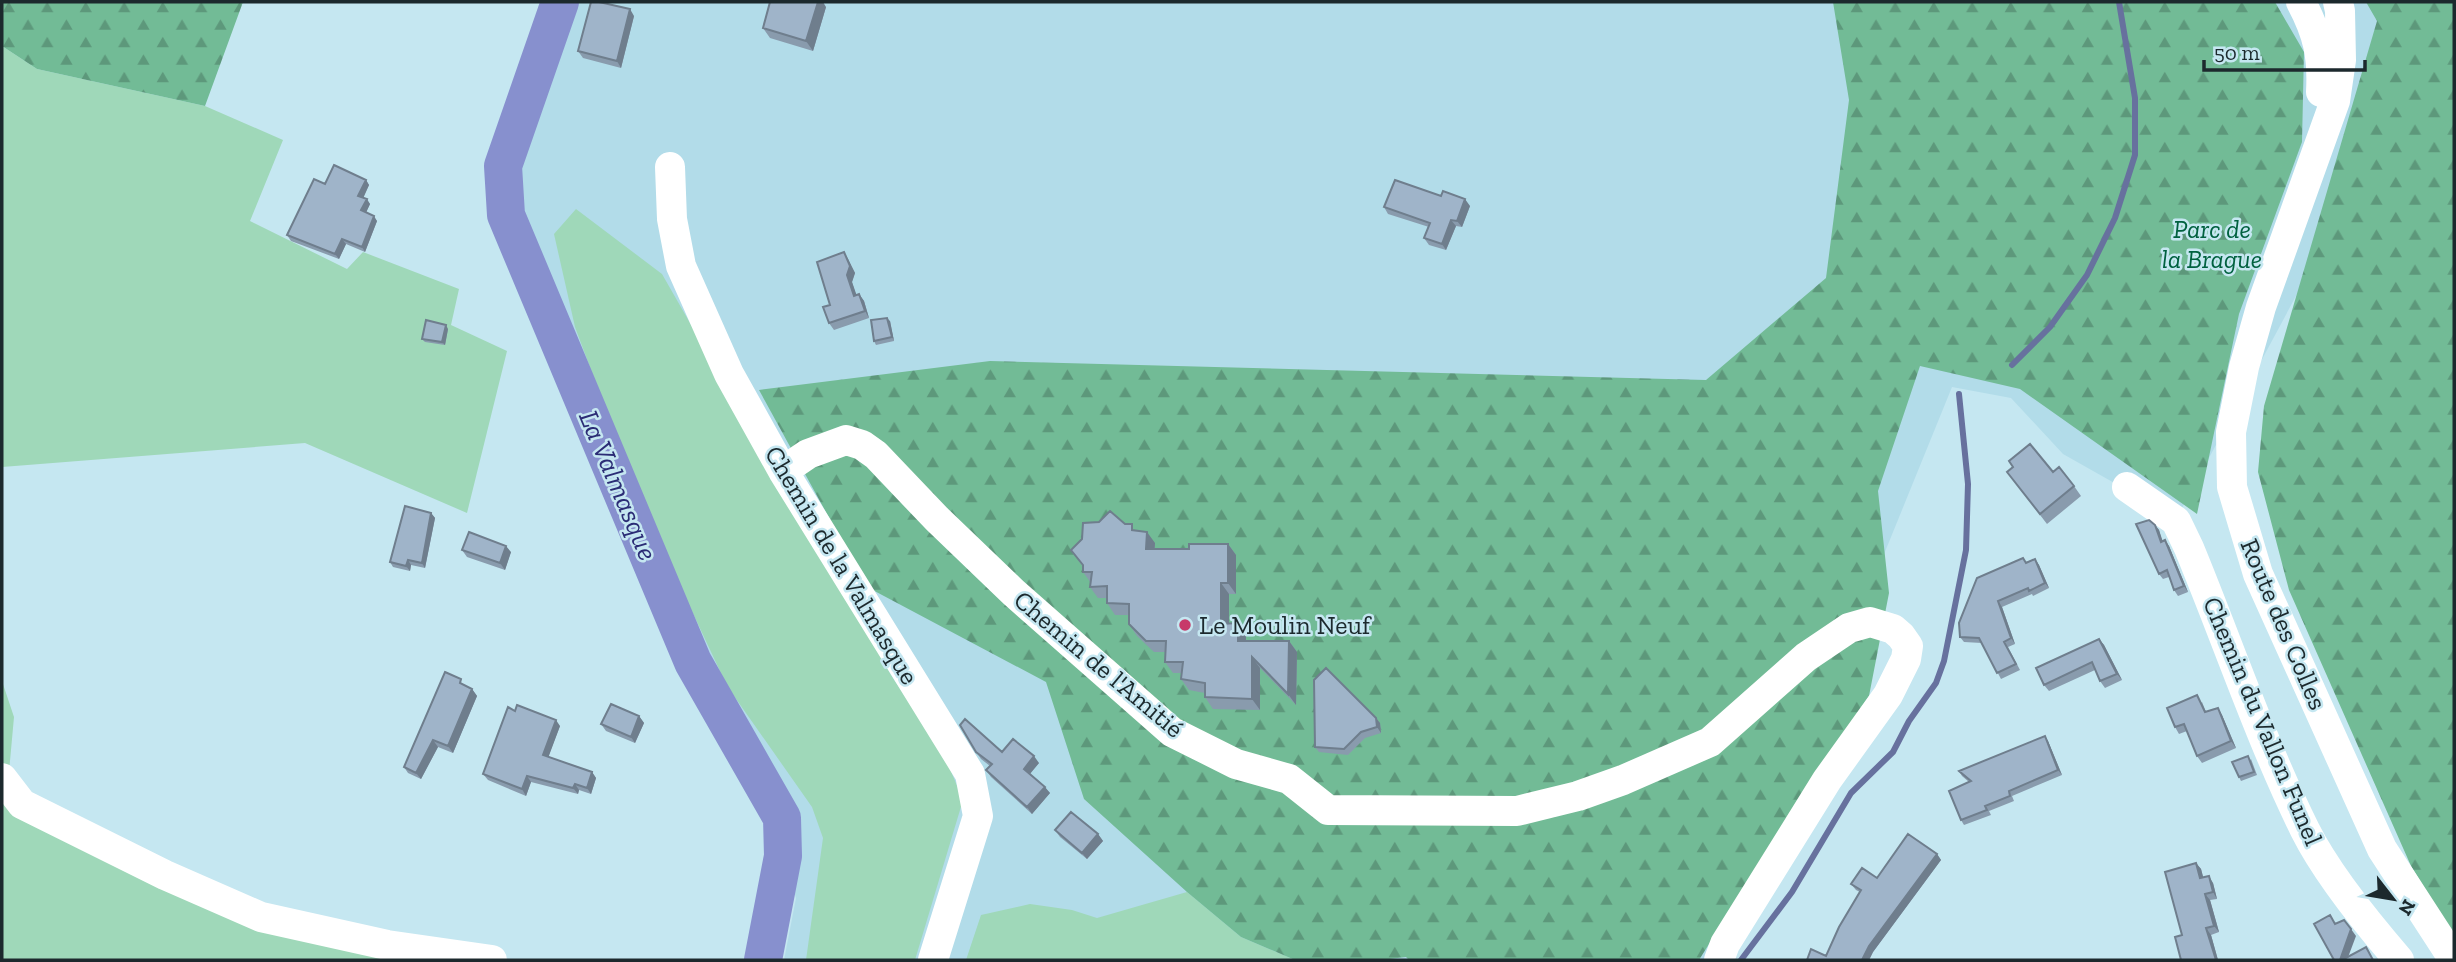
<svg xmlns="http://www.w3.org/2000/svg" width="2456" height="962" viewBox="0 0 2456 962" font-family="'Zilla Slab',serif">
  <style>
    .built { fill: #b2dce9 }
    .green { fill: #9fd8b9 }
    .forest { fill: url(#forest-firs) }
    .lines { fill: none; stroke-linecap: round; stroke-linejoin: round }
    .stream { stroke: #67719e; stroke-width: 6 }
    .river { stroke: #8790ce; stroke-width: 38 }
    .minor { stroke: #fff; stroke-width: 30 }
    .wall { fill: #899bad }
    .shaded-wall { fill: #6f7e8d }
    .building { fill: #9fb4c9; stroke: #6f7e8d; stroke-width: 2 }
    .poi-dot { fill: #c73a6a; stroke: #c5e7f1; stroke-width: 2.5 }
    .labels { text-anchor: middle; stroke-width: 5; stroke-linejoin: round; paint-order: stroke }
    .park-label { font-size: 26px; font-style: italic; fill: #00613f; stroke: #c5e7f1 }
    .street-label { font-size: 26px; fill: #1c292d; stroke: #c5e7f1 }
    .poi-label { font-size: 26px; fill: #1c292d; stroke: #c5e7f1; text-anchor: start }
    .water-label { font-size: 28px; font-style: italic; fill: #2b2c75; stroke: #c5e7f1 }
  </style>
  <defs>
    <pattern id="forest-firs" width="22" height="20" patternUnits="userSpaceOnUse" patternTransform="scale(1.75)"><rect width="22" height="20" fill="#72bb96"/><path d="M5 1l3.5 6h-7zM16 11l3.5 6h-7z" fill="#5d987b"/></pattern>
  </defs>
  <rect width="100%" height="100%" fill="#c5e7f1"/>
  <!-- built -->
  <path class="built" d="M 560,2 L 2454,2 L 2174,523 L 2125,489 L 2063,454 L 2011,398 L 1952,387 L 1719,960 L 784,960 L 796,898 L 783,856 L 782,818 L 693,662 L 506,215 L 503,166 Z"/>
  <!-- green -->
  <path class="green" d="M 2,46 L 37,69 L 205,106 L 283,140 L 250,221 L 347,269 L 363,252 L 459,289 L 451,325 L 507,351 L 467,513 L 305,443 L 2,467 Z
    M 576,209 L 662,274 L 891,675 L 945,757 L 963,800 L 915,960 L 806,960 L 823,838 L 812,807 L 727,686 L 675,575 L 620,448 L 575,327 L 554,234 Z
    M 2,681 L 14,717 L 8,783 L 2,770 Z
    M 2,802 L 99,848 L 420,960 L 2,960 Z
    M 1187,892 L 1241,937 L 1295,960 L 966,960 L 981,915 L 1030,904 L 1072,910 L 1097,918 Z"/>
  <!-- forest -->
  <path class="forest" d="M 2,2 L 243,2 L 205,106 L 37,69 L 2,46 Z
    M 1833,2 L 2275,2 L 2304,52 L 2302,142 L 2239,314 L 2197,514 L 2020,389 L 1920,366 L 1878,491 L 1889,593 L 1869,696 L 1778,834 L 1699,960 L 1409,960 L 1406,957 L 1381,960 L 1295,960 L 1241,937 L 1187,892 L 1084,799 L 1046,682 L 867,587 L 759,390 L 990,361 L 1706,380 L 1826,278 L 1849,100 Z
    M 2366,2 L 2454,2 L 2454,937 L 2411,866 L 2289,590 L 2258,472 L 2264,406 L 2377,21 Z"/>
  <g class="lines">
    <!-- stream -->
    <path class="stream" d="M 2012,365 L 2050,327 L 2087,275 L 2115,218 L 2135,155 L 2135,98 L 2119,2
      M 1741,960 L 1792,892 L 1851,793 L 1893,752 L 1909,721 L 1936,683 L 1944,661 L 1966,550 L 1968,484 L 1959,394"/>
    <!-- river -->
    <path class="river" d="M 560,2 L 503,166 L 506,215 L 693,662 L 782,818 L 783,856 L 763,960"/>
    <!-- minor -->
    <path class="minor" d="M 2301,2 C 2318,34 2323,56 2321,92
      M 2338,2 L 2340,11 L 2341,60 L 2335,101 L 2261,307 L 2244,367 L 2231,432 L 2232,487 L 2258,574 L 2382,849 L 2454,960
      M 670,167 L 672,219 L 681,266 L 729,374 L 783,471 L 970,774 L 978,816 L 933,960
      M 783,471 L 808,454 L 846,440 L 862,445 L 876,455 L 937,519 L 1013,592 L 1172,732 L 1236,764 L 1289,779 L 1328,810 L 1517,811 L 1578,796 L 1623,780 L 1710,742 L 1806,657 L 1849,628 L 1870,622 L 1893,629 L 1901,636 L 1908,646 L 1906,659 L 1888,695 L 1827,780 L 1725,944 L 1719,960
      M 2127,487 L 2176,521 L 2189,548 C 2227,640 2261,741 2305,830 C 2327,874 2367,923 2399,960
      M 2,778 L 22,804 L 165,875 L 261,917 L 387,945 L 492,960"/>
  </g>
  <!-- wall -->
  <path class="wall" d="M 826,7 L 813,51 L 770,38 L 763,28 Z
    M 634,16 L 621,68 L 583,58 L 578,51 Z
    M 366,180 L 369,185 L 363,197 L 370,204 L 366,212 L 377,221 L 365,252 L 346,244 L 339,259 L 291,241 L 287,235 L 325,184 Z
    M 1441,196 L 1470,206 L 1462,227 L 1456,226 L 1446,250 L 1429,245 L 1424,238 L 1429,227 L 1388,214 L 1384,207 Z
    M 844,252 L 848,259 L 855,273 L 852,282 L 856,295 L 859,294 L 864,301 L 869,318 L 834,330 L 829,323 L 830,305 Z
    M 890,321 L 894,341 L 876,345 L 874,341 Z
    M 448,329 L 445,345 L 425,342 L 422,339 Z
    M 2013,467 L 2053,472 L 2074,486 L 2081,496 L 2047,524 L 2007,472 Z
    M 431,513 L 435,518 L 425,568 L 411,565 L 410,571 L 393,567 L 390,562 Z
    M 1099,522 L 1125,524 L 1155,543 L 1154,549 L 1189,549 L 1228,544 L 1236,555 L 1236,594 L 1229,594 L 1229,624 L 1246,635 L 1246,641 L 1289,641 L 1297,652 L 1296,705 L 1260,668 L 1260,710 L 1213,709 L 1205,697 L 1205,693 L 1189,690 L 1181,679 L 1182,673 L 1173,673 L 1165,662 L 1165,652 L 1154,652 L 1137,636 L 1129,624 L 1129,615 L 1115,615 L 1107,603 L 1107,598 L 1098,598 L 1090,587 L 1091,583 L 1083,572 L 1083,567 L 1071,550 Z
    M 2155,525 L 2159,530 L 2162,541 L 2169,546 L 2188,592 L 2178,596 L 2174,590 L 2169,577 L 2163,579 L 2159,574 Z
    M 462,550 L 511,552 L 505,570 L 467,557 Z
    M 2035,559 L 2039,565 L 2049,588 L 2033,596 L 2032,594 L 2002,607 L 2015,644 L 2008,647 L 2020,670 L 2001,679 L 1982,643 L 1964,642 L 1960,637 L 2026,562 Z
    M 2099,639 L 2104,645 L 2122,680 L 2105,688 L 2100,681 L 2095,670 L 2049,691 L 2044,685 Z
    M 466,686 L 472,689 L 477,696 L 453,753 L 438,747 L 421,779 L 408,773 L 404,767 Z
    M 2202,702 L 2206,712 L 2218,708 L 2222,715 L 2236,748 L 2202,763 L 2197,756 L 2187,731 L 2179,734 L 2175,727 Z
    M 515,711 L 560,726 L 548,757 L 592,772 L 596,778 L 591,794 L 579,790 L 578,794 L 531,782 L 526,796 L 488,780 L 483,774 Z
    M 639,716 L 644,723 L 635,743 L 606,731 L 601,724 Z
    M 1376,718 L 1380,723 L 1381,733 L 1365,738 L 1348,755 L 1319,752 L 1315,747 Z
    M 2045,736 L 2048,741 L 2062,775 L 2012,796 L 2014,801 L 1989,811 L 1991,815 L 1964,825 L 1961,820 L 1969,782 L 1962,776 L 1959,771 Z
    M 976,752 L 1002,752 L 1039,763 L 1030,774 L 1050,793 L 1032,814 L 991,777 L 986,770 L 990,766 L 981,759 Z
    M 2251,759 L 2257,775 L 2241,781 L 2239,777 Z
    M 1055,830 L 1098,834 L 1103,841 L 1087,859 L 1060,837 Z
    M 1937,854 L 1941,860 L 1873,952 L 1869,960 L 1807,960 L 1826,956 L 1860,892 L 1856,890 L 1851,884 L 1877,878 Z
    M 2196,863 L 2201,869 L 2203,877 L 2213,883 L 2217,899 L 2210,900 L 2219,932 L 2211,935 L 2218,960 L 2181,960 L 2182,935 Z"/>
  <!-- shaded-wall -->
  <path class="shaded-wall" d="M 818,2 L 823,2 L 826,7 L 813,51 L 806,41 Z
    M 630,9 L 634,16 L 621,68 L 617,61 Z
    M 366,180 L 369,185 L 362,201 L 358,196 Z
    M 367,199 L 370,204 L 365,215 L 361,210 Z
    M 1465,199 L 1470,206 L 1462,227 L 1457,221 Z
    M 374,216 L 377,221 L 365,252 L 362,247 Z
    M 1451,220 L 1456,226 L 1446,250 L 1442,244 Z
    M 342,239 L 346,244 L 339,259 L 335,254 Z
    M 844,252 L 848,259 L 855,273 L 852,282 L 859,302 L 854,296 L 847,275 Z
    M 859,294 L 864,301 L 869,318 L 865,311 Z
    M 887,318 L 890,321 L 894,341 L 892,337 Z
    M 446,325 L 448,329 L 445,345 L 442,342 Z
    M 431,513 L 435,518 L 425,568 L 422,563 Z
    M 2155,525 L 2159,530 L 2165,548 L 2161,542 Z
    M 1147,532 L 1155,543 L 1154,560 L 1146,549 Z
    M 2165,540 L 2169,546 L 2188,592 L 2184,586 Z
    M 1228,544 L 1236,555 L 1236,594 L 1228,583 Z
    M 506,546 L 511,552 L 505,570 L 500,563 Z
    M 2035,559 L 2039,565 L 2049,588 L 2045,583 Z
    M 408,560 L 411,565 L 410,571 L 406,566 Z
    M 1221,583 L 1229,594 L 1229,636 L 1221,624 Z
    M 1998,601 L 2002,607 L 2015,644 L 2011,638 Z
    M 1238,623 L 1246,635 L 1246,652 L 1238,641 Z
    M 2099,639 L 2104,645 L 2122,680 L 2117,674 Z
    M 1289,641 L 1297,652 L 1296,705 L 1288,694 Z
    M 1252,657 L 1260,668 L 1260,710 L 1252,699 Z
    M 472,689 L 477,696 L 453,753 L 448,746 Z
    M 2218,708 L 2222,715 L 2236,748 L 2231,741 Z
    M 639,716 L 644,723 L 635,743 L 631,737 Z
    M 1376,718 L 1380,723 L 1381,733 L 1377,727 Z
    M 556,720 L 560,726 L 547,761 L 543,755 Z
    M 2045,736 L 2048,741 L 2062,775 L 2058,770 Z
    M 433,740 L 438,747 L 421,779 L 416,773 Z
    M 1034,756 L 1039,763 L 1028,776 L 1024,769 Z
    M 592,772 L 596,778 L 591,794 L 587,788 Z
    M 527,776 L 531,782 L 526,796 L 522,789 Z
    M 575,784 L 579,790 L 578,794 L 573,788 Z
    M 1045,787 L 1050,793 L 1032,814 L 1027,807 Z
    M 1098,834 L 1103,841 L 1087,859 L 1082,853 Z
    M 1937,854 L 1941,860 L 1873,952 L 1869,960 L 1862,960 L 1869,946 Z
    M 2196,863 L 2201,869 L 2205,884 L 2200,878 Z
    M 2209,876 L 2213,883 L 2217,899 L 2213,892 Z
    M 2205,894 L 2210,900 L 2219,932 L 2214,926 Z
    M 2206,928 L 2211,935 L 2218,960 L 2216,960 Z
    M 2351,929 L 2356,936 L 2347,960 L 2340,960 Z"/>
  <!-- building -->
  <path class="building" d="M 591,2 L 599,2 L 630,9 L 617,61 L 578,51 Z
    M 770,2 L 818,2 L 806,41 L 763,28 Z
    M 334,165 L 366,180 L 358,196 L 367,199 L 361,210 L 374,216 L 362,247 L 342,239 L 335,254 L 287,235 L 314,179 L 325,184 Z
    M 1395,180 L 1441,196 L 1443,191 L 1465,199 L 1457,221 L 1451,220 L 1442,244 L 1424,238 L 1430,223 L 1384,207 Z
    M 844,252 L 850,266 L 847,275 L 854,296 L 859,294 L 865,311 L 829,323 L 823,307 L 830,305 L 817,262 Z
    M 887,318 L 892,337 L 874,341 L 871,320 Z
    M 426,320 L 446,325 L 442,342 L 422,339 Z
    M 2030,444 L 2053,472 L 2059,467 L 2074,486 L 2040,514 L 2007,472 L 2013,467 L 2009,461 Z
    M 405,506 L 431,513 L 422,563 L 408,560 L 406,566 L 390,562 Z
    M 1110,511 L 1125,524 L 1132,524 L 1132,530 L 1147,532 L 1146,549 L 1189,549 L 1189,544 L 1228,544 L 1228,583 L 1221,583 L 1221,624 L 1238,623 L 1238,641 L 1289,641 L 1288,694 L 1252,657 L 1252,699 L 1205,697 L 1205,683 L 1181,679 L 1183,662 L 1165,662 L 1166,641 L 1146,641 L 1129,624 L 1129,604 L 1107,603 L 1107,586 L 1090,587 L 1092,572 L 1083,572 L 1083,565 L 1071,550 L 1082,539 L 1083,523 L 1099,522 Z
    M 2149,520 L 2155,525 L 2161,542 L 2165,540 L 2184,586 L 2174,590 L 2167,570 L 2159,574 L 2136,524 Z
    M 469,532 L 506,546 L 500,563 L 462,550 Z
    M 2023,558 L 2026,563 L 2035,559 L 2045,583 L 2029,591 L 2028,588 L 1998,601 L 2011,638 L 2004,642 L 2016,664 L 1997,673 L 1979,638 L 1960,637 L 1959,623 L 1977,578 Z
    M 2099,639 L 2117,674 L 2100,681 L 2092,662 L 2044,685 L 2036,668 Z
    M 1326,668 L 1376,718 L 1377,727 L 1361,732 L 1344,749 L 1315,747 L 1314,680 Z
    M 445,672 L 461,679 L 460,683 L 472,689 L 448,746 L 433,740 L 416,773 L 404,767 Z
    M 2197,695 L 2205,712 L 2218,708 L 2231,741 L 2197,756 L 2184,724 L 2175,727 L 2167,708 Z
    M 611,704 L 639,716 L 631,737 L 601,724 Z
    M 517,705 L 556,720 L 543,755 L 592,772 L 587,788 L 575,784 L 573,788 L 527,776 L 522,789 L 483,774 L 508,707 L 515,711 Z
    M 965,719 L 1002,752 L 1013,739 L 1034,756 L 1024,769 L 1045,787 L 1027,807 L 986,770 L 992,764 L 976,752 L 960,725 Z
    M 2045,736 L 2058,770 L 2009,791 L 2010,796 L 1985,806 L 1987,810 L 1961,820 L 1949,791 L 1971,781 L 1959,771 Z
    M 2248,756 L 2254,772 L 2239,777 L 2232,762 Z
    M 1071,812 L 1098,834 L 1082,853 L 1055,830 Z
    M 1908,834 L 1937,854 L 1869,946 L 1862,960 L 1807,960 L 1811,949 L 1826,956 L 1839,927 L 1861,890 L 1851,884 L 1862,868 L 1877,878 Z
    M 2196,863 L 2200,878 L 2209,876 L 2213,892 L 2205,894 L 2214,926 L 2206,928 L 2216,960 L 2181,960 L 2175,937 L 2182,935 L 2165,872 Z
    M 2330,915 L 2335,924 L 2344,920 L 2351,929 L 2340,960 L 2334,960 L 2314,924 Z
    M 2366,947 L 2373,960 L 2342,960 Z"/>
  <!-- markers -->
  <circle class="poi-dot" cx="1185" cy="625" r="7"/>
  <g class="labels">
    <!-- park labels -->
    <g class="park-label">
      <text x="2212" y="238">Parc de<tspan x="2212" dy="30">la Brague</tspan></text>
    </g>
    <!-- street labels -->
    <g class="street-label">
      <text transform="translate(842 565) rotate(59)" y="9">Chemin de la Valmasque</text>
      <text transform="translate(2284 624) rotate(67)" y="9">Route des Colles</text>
      <text transform="translate(1099 664) rotate(40)" y="9">Chemin de l'Amitié</text>
      <text transform="translate(2263 721) rotate(67)" y="9">Chemin du Vallon Funel</text>
    </g>
    <!-- poi labels -->
    <g class="poi-label">
      <text x="1199" y="634">Le Moulin Neuf</text>
    </g>
    <!-- water labels -->
    <g class="water-label">
      <text transform="translate(619 485) rotate(67)" y="10">La Valmasque</text>
    </g>
  </g>
  <!-- border -->
  <rect width="2456" height="962" fill="none" stroke="#1c292d" stroke-width="7"/>
  <!-- north arrow -->
  <g transform="translate(2393 899) rotate(121)" stroke="#c5e7f1" stroke-width="5" paint-order="stroke">
  <path d="M0-5L12 26L0 18L-12 26Z" fill="#1c292d"/>
  <text y="-10" font-size="19" font-weight="bold" text-anchor="middle" fill="#1c292d">N</text>
  </g>
  <!-- scale -->
  <path d="M2204 60v10h161v-10" fill="none" stroke="#1c292d" stroke-width="3.5"/>
  <text x="2214" y="60" font-size="21" fill="#1c292d" stroke="#c5e7f1" stroke-width="5" paint-order="stroke">50 m</text>
</svg>
